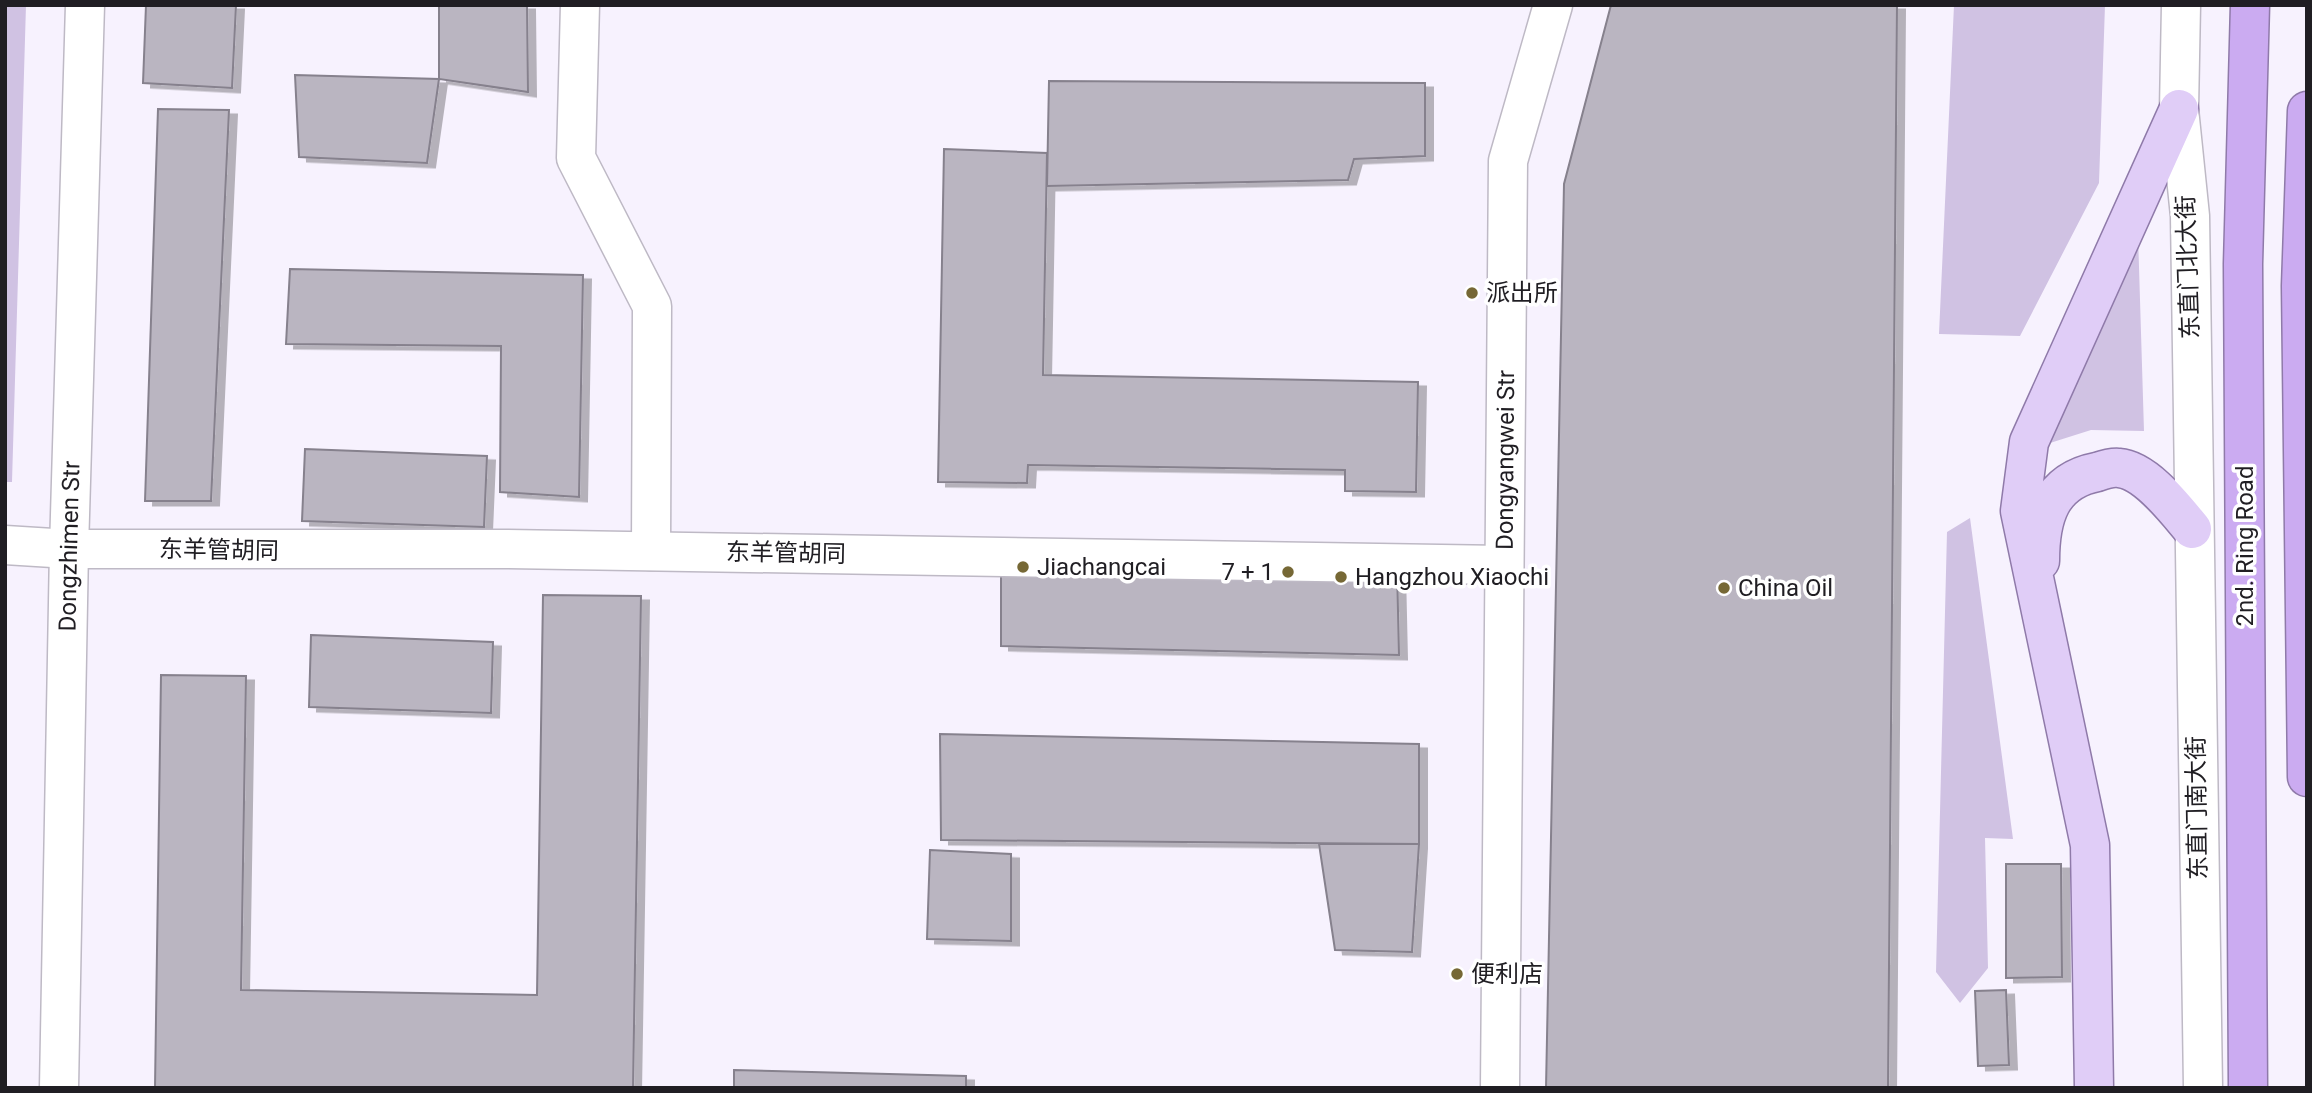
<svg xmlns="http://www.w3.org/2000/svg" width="2312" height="1093" viewBox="0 0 2312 1093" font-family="Roboto,'Noto Sans SC',sans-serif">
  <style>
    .green { fill: #d0c2e3 }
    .building { fill: #bab5c1; stroke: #86818d; stroke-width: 2; filter: url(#shadow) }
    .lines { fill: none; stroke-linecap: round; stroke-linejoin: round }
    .minor-casing { stroke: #beb9c5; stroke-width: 41 }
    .major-casing { stroke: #8f7aa9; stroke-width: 41 }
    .highway-casing { stroke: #8f7aa9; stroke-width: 41 }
    .minor { stroke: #fff; stroke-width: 38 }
    .major { stroke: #e0cdf7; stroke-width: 38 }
    .highway { stroke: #cbabf1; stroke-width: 38 }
    .poi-dot { fill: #766835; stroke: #fff; stroke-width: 2.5 }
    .labels { text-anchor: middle; stroke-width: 7; stroke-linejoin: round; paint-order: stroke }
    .street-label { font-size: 24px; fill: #201e23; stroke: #fff }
    .poi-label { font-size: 24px; fill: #201e23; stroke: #fff; text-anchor: start }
  </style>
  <defs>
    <filter id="shadow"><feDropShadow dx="8" dy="4.5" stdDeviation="0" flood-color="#0004"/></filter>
  </defs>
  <rect width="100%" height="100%" fill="#f7f2fe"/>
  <!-- green -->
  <path class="green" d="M 5,5 L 26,5 L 12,482 L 5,482 Z
    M 1954,5 L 2105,5 L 2099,183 L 2020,336 L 1939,334 Z
    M 2138,234 L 2144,431 L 2091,430 L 2050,443 Z
    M 1970,518 L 2013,839 L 1985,838 L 1988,968 L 1960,1003 L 1936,972 L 1947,532 Z"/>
  <!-- building -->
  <path class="building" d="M 146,5 L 236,5 L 232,88 L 143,83 Z
    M 439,5 L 527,5 L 528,92 L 439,79 Z
    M 1611,5 L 1897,5 L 1888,1088 L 1546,1088 L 1564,184 Z
    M 295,75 L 439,79 L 427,163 L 299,157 Z
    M 1049,81 L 1425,83 L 1425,156 L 1354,159 L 1348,180 L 1047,186 Z
    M 158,109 L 229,110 L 211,501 L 145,501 Z
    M 944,149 L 1047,153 L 1043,375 L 1418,382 L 1416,492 L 1345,491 L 1345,470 L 1028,465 L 1027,483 L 938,482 Z
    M 290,269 L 583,275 L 579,497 L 500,492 L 501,346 L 286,344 Z
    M 305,449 L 487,456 L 484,527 L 302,521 Z
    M 1001,560 L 1397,568 L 1399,655 L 1001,646 Z
    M 543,595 L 641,596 L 633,1088 L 155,1088 L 161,675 L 246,676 L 241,990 L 537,995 Z
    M 311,635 L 493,642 L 491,713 L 309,707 Z
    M 940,734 L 1419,744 L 1419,844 L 941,840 Z
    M 1319,844 L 1419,844 L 1412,952 L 1335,950 Z
    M 930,850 L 1011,854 L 1011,941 L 927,939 Z
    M 2006,864 L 2061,864 L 2062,977 L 2006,978 Z
    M 2006,990 L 2009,1065 L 1978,1066 L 1975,991 Z
    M 734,1070 L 966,1076 L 966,1088 L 734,1088 Z"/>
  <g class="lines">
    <defs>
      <g id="minor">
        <path d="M 580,5 L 576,158 L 652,306 L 651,551"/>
        <path d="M 2181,5 L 2179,109 L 2190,216 L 2203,1088"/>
        <path d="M 5,545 L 69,549 L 506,549 L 1503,565"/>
        <path id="s1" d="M 59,1088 L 69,549 L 85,5"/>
        <path id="s2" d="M 1500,1088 L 1508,161 L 1553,5"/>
      </g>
      <path id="major" d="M 2040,561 C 2040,518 2050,481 2097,472 C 2103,470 2112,467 2119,468 C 2146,470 2176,510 2192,529
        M 2094,1088 L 2090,845 L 2020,511 L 2029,442 L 2179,109"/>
      <path id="highway" d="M 2307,111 L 2301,286 L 2307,777
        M 2248,1088 L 2243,264 L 2250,5"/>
    </defs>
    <!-- minor casing -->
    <use href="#minor" class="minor-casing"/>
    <!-- major casing -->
    <use href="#major" class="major-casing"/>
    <!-- highway casing -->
    <use href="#highway" class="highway-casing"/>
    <!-- minor -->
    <use href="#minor" class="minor"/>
    <!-- major -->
    <use href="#major" class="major"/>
    <!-- highway -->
    <use href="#highway" class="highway"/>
  </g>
  <!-- markers -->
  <g class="poi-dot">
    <circle cx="1472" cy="293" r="7"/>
    <circle cx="1023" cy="567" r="7"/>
    <circle cx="1288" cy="572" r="7"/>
    <circle cx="1341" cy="577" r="7"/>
    <circle cx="1724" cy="588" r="7"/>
    <circle cx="1457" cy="974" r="7"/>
  </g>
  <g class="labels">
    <!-- street labels -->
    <g class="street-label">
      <text transform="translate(2188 267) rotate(-92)" y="8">东直门北大街</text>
      <text dy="8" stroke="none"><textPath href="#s2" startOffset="628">Dongyangwei Str</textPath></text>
      <text dy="8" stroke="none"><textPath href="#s1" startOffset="542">Dongzhimen Str</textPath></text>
      <text transform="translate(2245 546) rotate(-90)" y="8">2nd. Ring Road</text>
      <text transform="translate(219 550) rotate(1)" y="8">东羊管胡同</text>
      <text transform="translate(786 553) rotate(1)" y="8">东羊管胡同</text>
      <text transform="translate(2197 808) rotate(-91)" y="8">东直门南大街</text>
    </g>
    <!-- poi labels -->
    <g class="poi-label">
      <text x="1486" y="301">派出所</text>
      <text x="1037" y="575">Jiachangcai</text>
      <text x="1274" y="580" text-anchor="end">7 + 1</text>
      <text x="1355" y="585">Hangzhou Xiaochi</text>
      <text x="1738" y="596">China Oil</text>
      <text x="1471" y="982">便利店</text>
    </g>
  </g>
  <!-- border -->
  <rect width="2312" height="1093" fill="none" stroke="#201e23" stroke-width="14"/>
</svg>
